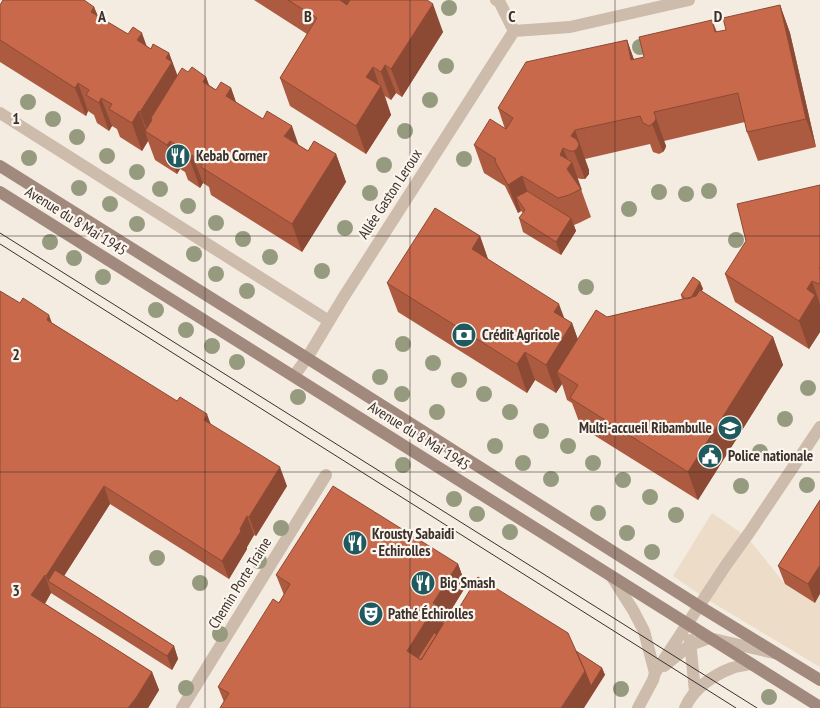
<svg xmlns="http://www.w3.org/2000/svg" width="820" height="708" viewBox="0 0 820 708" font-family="'PT Sans Narrow',sans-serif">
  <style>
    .plaza { fill: #ecdcc8 }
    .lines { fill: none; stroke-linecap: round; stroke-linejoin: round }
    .street { stroke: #cdbbac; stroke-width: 12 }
    .secondary { stroke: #a18a7d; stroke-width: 12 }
    .tram { stroke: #3b302b; stroke-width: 1 }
    .tree { fill: #969b7f }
    .wall { fill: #ac5a40 }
    .shaded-wall { fill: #8c4a34 }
    .building { fill: #c8694b; stroke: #8c4a34 }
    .grid { fill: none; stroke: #3b302b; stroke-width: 1; stroke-opacity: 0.55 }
    .labels { text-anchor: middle; stroke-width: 4.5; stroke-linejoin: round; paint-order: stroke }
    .poi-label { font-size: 15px; font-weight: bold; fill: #3b302b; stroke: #fbf5ee; text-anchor: start }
    .street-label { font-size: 15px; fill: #3b302b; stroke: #fbf5ee }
    .grid-label { font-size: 16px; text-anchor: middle; font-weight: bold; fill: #3b302b; stroke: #fbf5ee; stroke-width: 4.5; stroke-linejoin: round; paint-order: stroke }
  </style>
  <rect width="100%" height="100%" fill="#f4ebe1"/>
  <!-- plaza -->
  <path class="plaza" d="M 712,513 L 747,537 L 785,584 L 815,603 L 820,594 L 820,667 L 705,598 L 673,576 Z"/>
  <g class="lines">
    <!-- street -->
    <path class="street" d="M 496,0 L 499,1 L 514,31 L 570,27 L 689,0
      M 0,113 L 329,321
      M 294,376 L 307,358 L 343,298 L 514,31
      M 612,577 L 633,610 L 644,631 L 655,673 L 653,680 L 638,708
      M 690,640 L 695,692
      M 664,666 L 690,645 L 709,638 L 774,653
      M 655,673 L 726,565 L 749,533 L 820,427
      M 182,708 L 326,475
      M 685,708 C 693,689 713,675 732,668 C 738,666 745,665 751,664"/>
    <!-- secondary -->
    <path class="secondary" d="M 0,166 L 307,358 L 699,606 L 820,680
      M 0,192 L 820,707"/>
    <!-- tram -->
    <path class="tram" d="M 0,233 L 757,708
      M 0,244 L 736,708"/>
  </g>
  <!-- trees -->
  <g class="tree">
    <circle cx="449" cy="8" r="8"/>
    <circle cx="640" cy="47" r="8"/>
    <circle cx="446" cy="66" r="8"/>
    <circle cx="430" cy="100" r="8"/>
    <circle cx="28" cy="102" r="8"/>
    <circle cx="53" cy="119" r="8"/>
    <circle cx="405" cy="131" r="8"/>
    <circle cx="77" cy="137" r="8"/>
    <circle cx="107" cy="156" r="8"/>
    <circle cx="29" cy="158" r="8"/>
    <circle cx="464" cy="159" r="8"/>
    <circle cx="384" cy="165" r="8"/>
    <circle cx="137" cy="172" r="8"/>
    <circle cx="79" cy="188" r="8"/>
    <circle cx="160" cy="189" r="8"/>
    <circle cx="709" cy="191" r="8"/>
    <circle cx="659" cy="192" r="8"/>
    <circle cx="370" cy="193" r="8"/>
    <circle cx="686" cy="194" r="8"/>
    <circle cx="110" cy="204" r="8"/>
    <circle cx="188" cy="206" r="8"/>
    <circle cx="629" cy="209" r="8"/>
    <circle cx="216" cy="223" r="8"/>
    <circle cx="137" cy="224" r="8"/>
    <circle cx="345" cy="228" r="8"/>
    <circle cx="243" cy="239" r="8"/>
    <circle cx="736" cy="240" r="8"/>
    <circle cx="50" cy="242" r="8"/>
    <circle cx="194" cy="254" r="8"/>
    <circle cx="270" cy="257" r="8"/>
    <circle cx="74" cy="258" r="8"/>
    <circle cx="322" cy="271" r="8"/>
    <circle cx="216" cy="274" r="8"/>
    <circle cx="103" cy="277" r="8"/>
    <circle cx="586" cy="287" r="8"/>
    <circle cx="247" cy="291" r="8"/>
    <circle cx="156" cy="310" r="8"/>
    <circle cx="186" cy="330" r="8"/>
    <circle cx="403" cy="344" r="8"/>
    <circle cx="212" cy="346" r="8"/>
    <circle cx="237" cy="362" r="8"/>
    <circle cx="433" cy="363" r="8"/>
    <circle cx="380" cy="377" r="8"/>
    <circle cx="459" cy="380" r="8"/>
    <circle cx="808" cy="388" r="8"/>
    <circle cx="402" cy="394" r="8"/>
    <circle cx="484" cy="394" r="8"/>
    <circle cx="298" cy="397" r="8"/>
    <circle cx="437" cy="412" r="8"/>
    <circle cx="510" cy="412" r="8"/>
    <circle cx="785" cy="419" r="8"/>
    <circle cx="541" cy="431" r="8"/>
    <circle cx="495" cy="446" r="8"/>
    <circle cx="568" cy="446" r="8"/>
    <circle cx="760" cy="452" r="8"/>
    <circle cx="523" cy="463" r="8"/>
    <circle cx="593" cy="463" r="8"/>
    <circle cx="403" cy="465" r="8"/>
    <circle cx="551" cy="479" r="8"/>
    <circle cx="623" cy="480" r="8"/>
    <circle cx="807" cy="485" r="8"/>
    <circle cx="741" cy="486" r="8"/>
    <circle cx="650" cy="497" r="8"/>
    <circle cx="454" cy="499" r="8"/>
    <circle cx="598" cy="513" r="8"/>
    <circle cx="477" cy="514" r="8"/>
    <circle cx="676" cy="515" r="8"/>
    <circle cx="281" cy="528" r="8"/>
    <circle cx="510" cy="532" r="8"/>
    <circle cx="627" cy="533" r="8"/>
    <circle cx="652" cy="552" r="8"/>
    <circle cx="157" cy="558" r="8"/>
    <circle cx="259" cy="561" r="8"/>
    <circle cx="200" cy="583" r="8"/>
    <circle cx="220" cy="634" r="8"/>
    <circle cx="186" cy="688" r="8"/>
    <circle cx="621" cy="689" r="8"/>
    <circle cx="769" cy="697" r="8"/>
  </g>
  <!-- wall -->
  <path class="wall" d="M 254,0 L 427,0 L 443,32 L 402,97 L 396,93 L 391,100 L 385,96 L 391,115 L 366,154 L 290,106 L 280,78 L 307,34 Z
    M 0,5 L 94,7 L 98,16 L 151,49 L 169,53 L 177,76 L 188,72 L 206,77 L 209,85 L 216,90 L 231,88 L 236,102 L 298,145 L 308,151 L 336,154 L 346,182 L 302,252 L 211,195 L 209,187 L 203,183 L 200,188 L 188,180 L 185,172 L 180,169 L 177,174 L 155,160 L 148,141 L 142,151 L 120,137 L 117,129 L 112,126 L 109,131 L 97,123 L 94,115 L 88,111 L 86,116 L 0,62 Z
    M 780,5 L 790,33 L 816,147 L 758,161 L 747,132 L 745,122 L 664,141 L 666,146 L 665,149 L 663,152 L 659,154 L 653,152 L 650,144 L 585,159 L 585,160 L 589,170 L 589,174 L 585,179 L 581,179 L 577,178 L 591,217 L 579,223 L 574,225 L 576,231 L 561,255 L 523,232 L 519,218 L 523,213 L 521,211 L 518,213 L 505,186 L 484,173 L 474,145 L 505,129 L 498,108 L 627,40 L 634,60 L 644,57 L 712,20 L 717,32 L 726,30 Z
    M 820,185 L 820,332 L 809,349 L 735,302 L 725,274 Z
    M 480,236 L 488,259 L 565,319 L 572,323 L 578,340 L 607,317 L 682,299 L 681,295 L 700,282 L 703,289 L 701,291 L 773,337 L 783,365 L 698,500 L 581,427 L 572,403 L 567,400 L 562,384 L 556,393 L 535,380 L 527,393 L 398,312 L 387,283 Z
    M 52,323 L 210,424 L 287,486 L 256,536 L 254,535 L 247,547 L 247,549 L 229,579 L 110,504 L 64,576 L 174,646 L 178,659 L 172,670 L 51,593 L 45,604 L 152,672 L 159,690 L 148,708 L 0,708 Z
    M 820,500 L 815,603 L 785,584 L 778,566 Z
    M 458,564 L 466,586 L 443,623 L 443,624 L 451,621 L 576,651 L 602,668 L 605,675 L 224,702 L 218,687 L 284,595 L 276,575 Z"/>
  <!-- shaded-wall -->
  <path class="shaded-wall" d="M 334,0 L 357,0 L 342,23 Z
    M 433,4 L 443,32 L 402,97 L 391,69 Z
    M 780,5 L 790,33 L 816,147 L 806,119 Z
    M 94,7 L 105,35 L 91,12 Z
    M 142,33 L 152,61 L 137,40 Z
    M 627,40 L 637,68 L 631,60 Z
    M 169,53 L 183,90 L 152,120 L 151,118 L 156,132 L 148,133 L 140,112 L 166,58 Z
    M 385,65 L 396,93 L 391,100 L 381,72 Z
    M 373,67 L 380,88 L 381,86 L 391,115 L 366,154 L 356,126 L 366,77 Z
    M 206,77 L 216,105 L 203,82 Z
    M 78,83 L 88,111 L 86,116 L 75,88 Z
    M 231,88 L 241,117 L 226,96 Z
    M 101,98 L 112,126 L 109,131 L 99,103 Z
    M 139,111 L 147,133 L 145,131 L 148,141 L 142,151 L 132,123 Z
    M 654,112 L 666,146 L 665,149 L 663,152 L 652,124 Z
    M 292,126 L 302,155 L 284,136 Z
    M 575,130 L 589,170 L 589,174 L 585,179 L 574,151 L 571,136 Z
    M 170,141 L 180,169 L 177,174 L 167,145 Z
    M 563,148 L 570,165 L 572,162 L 582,190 L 582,191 L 581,189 L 576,192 L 560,155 Z
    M 336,154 L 346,182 L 302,252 L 292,224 Z
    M 192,155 L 203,183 L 200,188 L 190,160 Z
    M 522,176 L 532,204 L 516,197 L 521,211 L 518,213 L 508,185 Z
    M 571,218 L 576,231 L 561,255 L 556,242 Z
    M 480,236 L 490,265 L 472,249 Z
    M 812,281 L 820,304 L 820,332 L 809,349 L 799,321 L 807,289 Z
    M 700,282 L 703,289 L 691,307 L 689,300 Z
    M 559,304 L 568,328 L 572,323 L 582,351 L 557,372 L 562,384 L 556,393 L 546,365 L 554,312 Z
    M 49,315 L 56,334 L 47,320 Z
    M 773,337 L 783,365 L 698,500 L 688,472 Z
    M 525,352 L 535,380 L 527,393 L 517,364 Z
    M 207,414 L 214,433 L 204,420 Z
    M 280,467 L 287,486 L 256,536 L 249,517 Z
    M 104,486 L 110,504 L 57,587 L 48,581 L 46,576 Z
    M 247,516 L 254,535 L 247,547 L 247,549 L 229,579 L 222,561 Z
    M 458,564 L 466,586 L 443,623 L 444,628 L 418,670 L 407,651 L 433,603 Z
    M 820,565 L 820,594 L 815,603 L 808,584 Z
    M 45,575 L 51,593 L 38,614 L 31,595 Z
    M 174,646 L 178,659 L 172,670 L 167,656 Z
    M 602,668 L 605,675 L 584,708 L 561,708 L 585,671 Z
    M 152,672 L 159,690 L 148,708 L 128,708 Z"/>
  <!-- building -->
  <path class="building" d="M 3,0 L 84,0 L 94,7 L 91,12 L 128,34 L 133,27 L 142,33 L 137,40 L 151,49 L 153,44 L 169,53 L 166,58 L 172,62 L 140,112 L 139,111 L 132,123 L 109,109 L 112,104 L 101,98 L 99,103 L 86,95 L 89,90 L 78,83 L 75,88 L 0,40 L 0,5 Z
    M 288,0 L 340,0 L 347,5 L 350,0 L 427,0 L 433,4 L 391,69 L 385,65 L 381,72 L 373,67 L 366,77 L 381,86 L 356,126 L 280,78 L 317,18 Z
    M 780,5 L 806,119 L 747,132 L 738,93 L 654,112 L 656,118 L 655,121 L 652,124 L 649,126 L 643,123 L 640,116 L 575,130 L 571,136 L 576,139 L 578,142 L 579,145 L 577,149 L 574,151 L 570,151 L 563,148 L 560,155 L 572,162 L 567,169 L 581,189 L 569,195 L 558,198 L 522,176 L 508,185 L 495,161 L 496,159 L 474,145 L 490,119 L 506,129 L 513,118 L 498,108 L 526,62 L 627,40 L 631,60 L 644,57 L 639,37 L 712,20 L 715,32 L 726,30 L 723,18 Z
    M 192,67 L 206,77 L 203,82 L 216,90 L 221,82 L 231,88 L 226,96 L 263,119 L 267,111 L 292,126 L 284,136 L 308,151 L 314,141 L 336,154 L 292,224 L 201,167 L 203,162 L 192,155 L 190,160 L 177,152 L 180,147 L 170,141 L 167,145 L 145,131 L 152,120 L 151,118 L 182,68 L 188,72 Z
    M 820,185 L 820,267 L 819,268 L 820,269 L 820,283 L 819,284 L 812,281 L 807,289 L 815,295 L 799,321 L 725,274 L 746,241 L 737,204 Z
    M 527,191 L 571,218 L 556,242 L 519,218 L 525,210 L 516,197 L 526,192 Z
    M 435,208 L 480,236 L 472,249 L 559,304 L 554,312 L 572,323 L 546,365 L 525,352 L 517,364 L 387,283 Z
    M 693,277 L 700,282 L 691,298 L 686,299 L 681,295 Z
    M 700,290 L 773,337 L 688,472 L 570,398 L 578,385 L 557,372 L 596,310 L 607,317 L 696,296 Z
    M 0,291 L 20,303 L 23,298 L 49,315 L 47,320 L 177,401 L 180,397 L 207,414 L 204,420 L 280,467 L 249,517 L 247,516 L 240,529 L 241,531 L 222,561 L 104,486 L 46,576 L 45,575 L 31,595 L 152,672 L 136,698 L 128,708 L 0,708 Z
    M 333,486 L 458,564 L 433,603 L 436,605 L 407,651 L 421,660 L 447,618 L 451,621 L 478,577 L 568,633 L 585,671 L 561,708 L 220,708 L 229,693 L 218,687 L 273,599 L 279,603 L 290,584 L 276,575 Z
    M 820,500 L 820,565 L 808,584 L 778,566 Z
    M 55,570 L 174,646 L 167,656 L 48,581 Z
    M 434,633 L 437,634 L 421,660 L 418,658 Z
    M 576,651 L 602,668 L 591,686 L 585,671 Z"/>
  <!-- grid -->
  <path class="grid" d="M 205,0 L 205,708M 410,0 L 410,708M 615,0 L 615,708M 0,236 L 820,236M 0,472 L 820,472"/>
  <!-- icons -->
  <defs>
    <symbol id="restaurant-disc" viewBox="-11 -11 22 22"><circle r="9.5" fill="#1f5a5e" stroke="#fbf5ee"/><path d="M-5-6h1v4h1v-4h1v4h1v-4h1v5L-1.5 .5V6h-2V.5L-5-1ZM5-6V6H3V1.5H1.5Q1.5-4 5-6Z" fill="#fff"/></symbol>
    <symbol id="bank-disc" viewBox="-11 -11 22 22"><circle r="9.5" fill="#1f5a5e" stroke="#fbf5ee"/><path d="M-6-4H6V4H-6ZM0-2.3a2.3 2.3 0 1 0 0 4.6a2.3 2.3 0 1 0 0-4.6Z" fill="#fff"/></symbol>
    <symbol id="school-disc" viewBox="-11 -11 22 22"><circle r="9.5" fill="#1f5a5e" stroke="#fbf5ee"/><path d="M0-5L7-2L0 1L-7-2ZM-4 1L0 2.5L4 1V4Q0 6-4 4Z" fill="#fff"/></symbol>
    <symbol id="civic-disc" viewBox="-11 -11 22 22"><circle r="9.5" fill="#1f5a5e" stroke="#fbf5ee"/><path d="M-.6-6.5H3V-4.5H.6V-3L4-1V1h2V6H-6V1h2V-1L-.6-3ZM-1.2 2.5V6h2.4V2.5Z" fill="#fff"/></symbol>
    <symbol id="theatre-disc" viewBox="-11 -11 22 22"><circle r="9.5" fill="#1f5a5e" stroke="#fbf5ee"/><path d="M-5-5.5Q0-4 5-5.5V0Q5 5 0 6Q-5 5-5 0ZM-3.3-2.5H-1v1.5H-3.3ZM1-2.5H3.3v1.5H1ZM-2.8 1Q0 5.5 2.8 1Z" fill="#fff"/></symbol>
  </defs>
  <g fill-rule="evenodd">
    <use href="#restaurant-disc" x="164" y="142" width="28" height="28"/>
    <use href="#bank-disc" x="450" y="321" width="28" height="28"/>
    <use href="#school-disc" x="716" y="414" width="28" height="28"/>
    <use href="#civic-disc" x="696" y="442" width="28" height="28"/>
    <use href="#restaurant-disc" x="341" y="529" width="28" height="28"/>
    <use href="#restaurant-disc" x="409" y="569" width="28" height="28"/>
    <use href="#theatre-disc" x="357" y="600" width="28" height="28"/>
  </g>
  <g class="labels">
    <!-- poi labels -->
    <g class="poi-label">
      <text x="196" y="161">Kebab Corner</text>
      <text x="482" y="340">Crédit Agricole</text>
      <text x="712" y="433" text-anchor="end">Multi-accueil Ribambulle</text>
      <text x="728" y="461">Police nationale</text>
      <text x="372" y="539">Krousty Sabaidi<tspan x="372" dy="17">- Echirolles</tspan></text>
      <text x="440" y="588">Big Smash</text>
      <text x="388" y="619">Pathé Échirolles</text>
    </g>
    <!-- street labels -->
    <g class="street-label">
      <text transform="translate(390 194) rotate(-57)" y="5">Allée Gaston Leroux</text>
      <text transform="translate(76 221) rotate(32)" y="5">Avenue du 8 Mai 1945</text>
      <text transform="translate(419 436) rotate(32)" y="5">Avenue du 8 Mai 1945</text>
      <text transform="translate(240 583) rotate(-58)" y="5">Chemin Porte Traine</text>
    </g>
  </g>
  <g class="grid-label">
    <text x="102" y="22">A</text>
    <text x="308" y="22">B</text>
    <text x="512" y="22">C</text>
    <text x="718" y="22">D</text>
    <text x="16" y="124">1</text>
    <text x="16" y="360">2</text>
    <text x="16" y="596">3</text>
  </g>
</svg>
